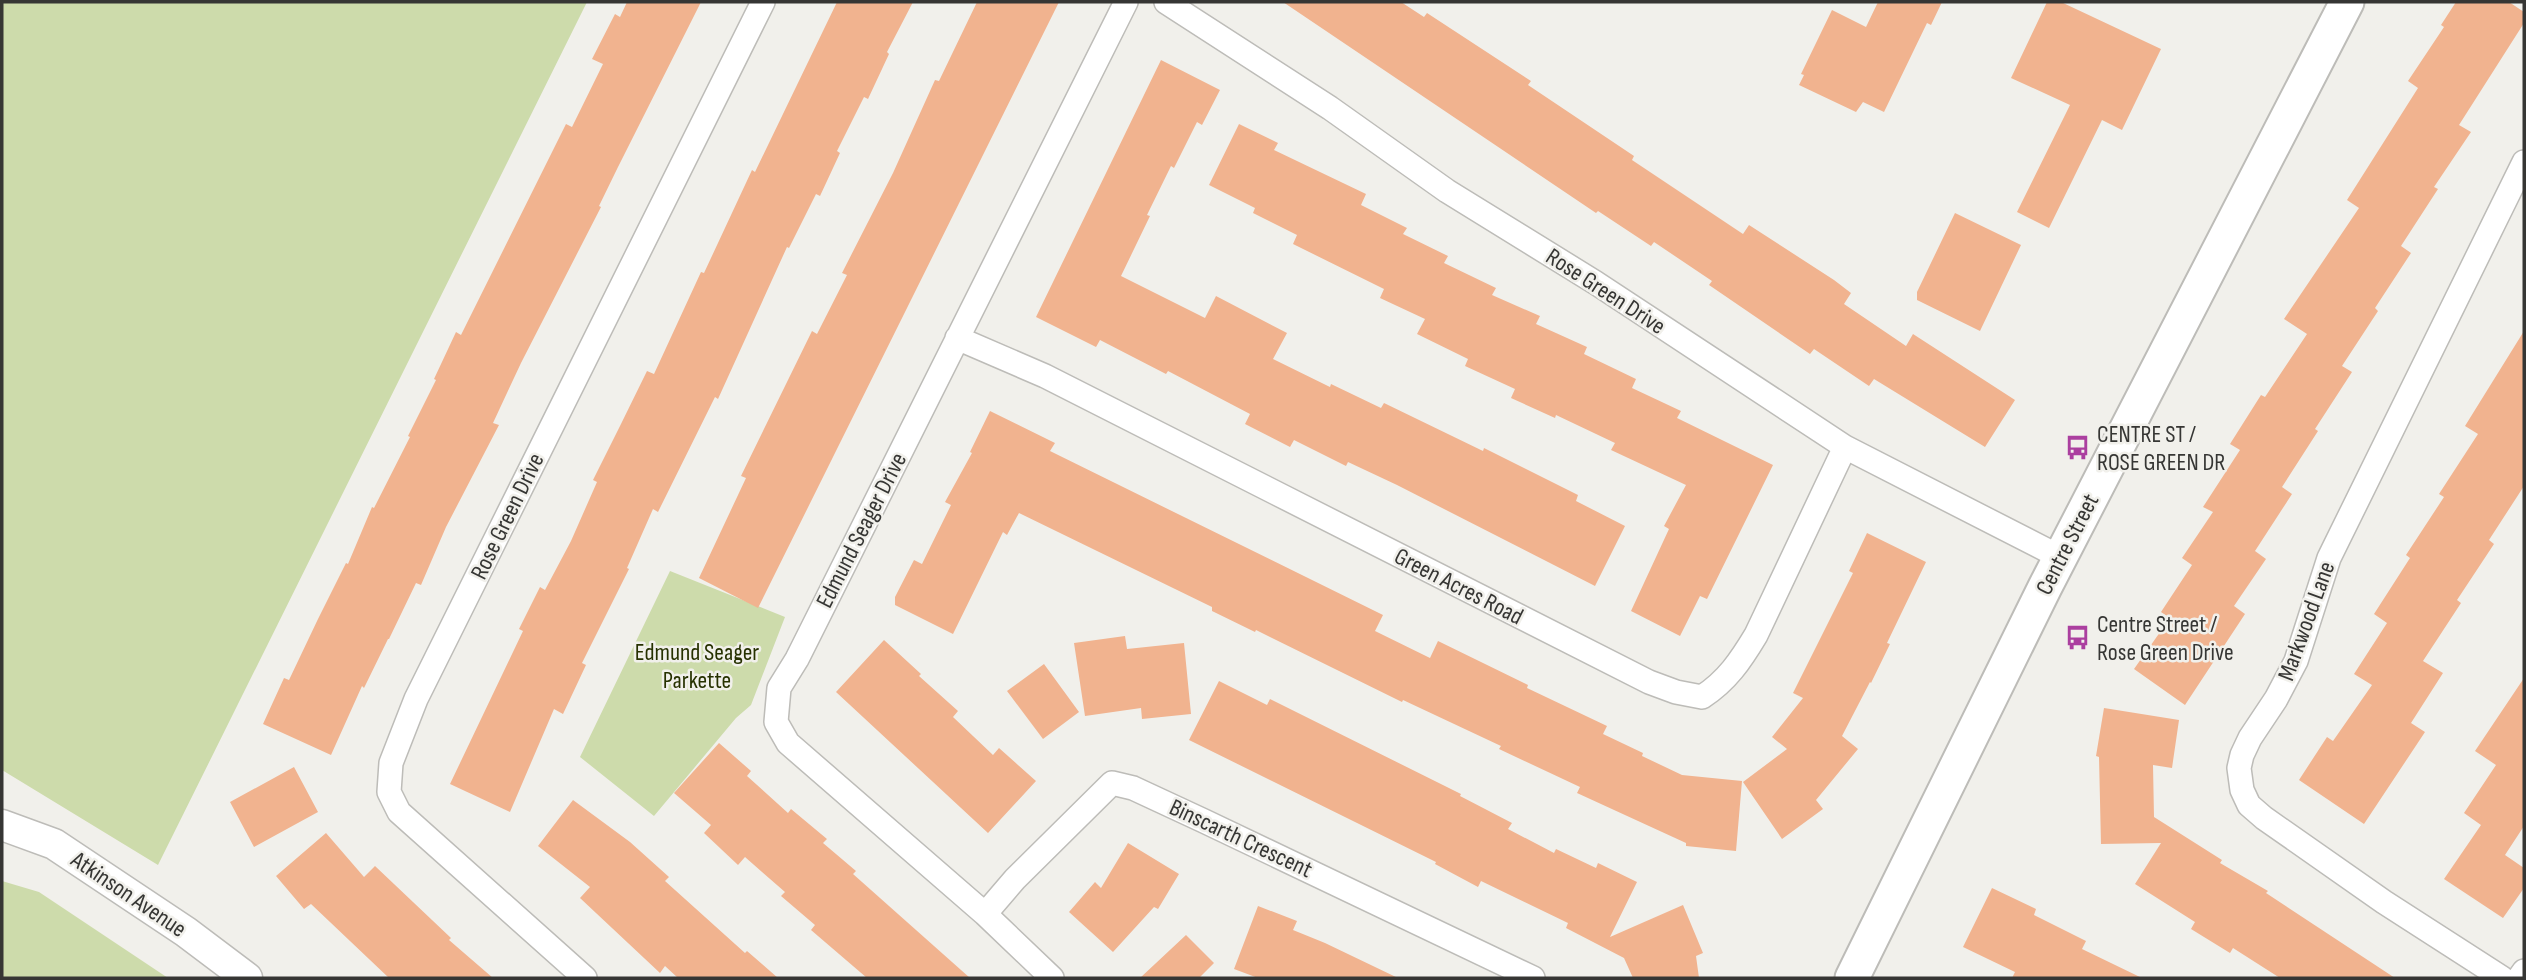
<svg xmlns="http://www.w3.org/2000/svg" width="2526" height="980" viewBox="0 0 2526 980" font-family="'Sofia Sans Condensed',sans-serif">
  <style>
    .green { fill: #cddbab }
    .building { fill: #f1b38f }
    .lines { fill: none; stroke-linecap: round; stroke-linejoin: round }
    .minor-casing { stroke: #bdbcb8; stroke-width: 26 }
    .tertiary-casing { stroke: #bdbcb8; stroke-width: 33 }
    .secondary-casing { stroke: #bdbcb8; stroke-width: 37 }
    .minor { stroke: #fff; stroke-width: 23 }
    .tertiary { stroke: #fff; stroke-width: 30 }
    .secondary { stroke: #fff; stroke-width: 33 }
    .labels { text-anchor: middle; stroke-width: 5; stroke-linejoin: round; paint-order: stroke }
    .street-label { font-size: 24px; fill: #363634; stroke: #f1f0eb }
    .poi-label { font-size: 24px; fill: #363634; stroke: #f1f0eb; text-anchor: start }
    .park-label { font-size: 24px; fill: #263100; stroke: #f1f0eb }
  </style>
  <rect width="100%" height="100%" fill="#f1f0eb"/>
  <!-- green -->
  <path class="green" d="M 2,2 L 587,2 L 158,865 L 2,770 Z
    M 670,571 L 785,617 L 751,705 L 736,718 L 654,816 L 580,757 Z
    M 2,881 L 39,892 L 168,978 L 2,978 Z"/>
  <!-- building -->
  <path class="building" d="M 627,2 L 701,2 L 618,167 L 599,206 L 601,207 L 521,363 L 493,423 L 499,425 L 446,527 L 421,585 L 416,583 L 389,639 L 388,639 L 364,688 L 362,686 L 331,755 L 263,724 L 284,678 L 289,680 L 318,619 L 346,563 L 348,564 L 372,507 L 374,508 L 410,437 L 408,436 L 436,380 L 434,379 L 456,332 L 461,335 L 566,124 L 572,127 L 603,64 L 592,59 L 615,14 L 620,17 Z
    M 837,2 L 913,2 L 887,52 L 889,54 L 868,99 L 864,97 L 837,151 L 840,153 L 820,196 L 816,194 L 789,248 L 787,247 L 718,399 L 715,397 L 658,512 L 653,509 L 627,568 L 629,569 L 582,663 L 586,665 L 563,714 L 554,709 L 510,812 L 450,784 L 523,631 L 519,629 L 540,587 L 545,590 L 571,541 L 597,482 L 593,480 L 620,426 L 647,371 L 654,374 L 701,272 L 704,273 L 752,170 L 755,172 Z
    M 977,2 L 1059,2 L 758,608 L 699,578 L 746,478 L 741,476 L 812,331 L 817,334 L 847,275 L 842,273 L 893,173 L 935,80 L 939,81 Z
    M 1283,2 L 1401,2 L 1424,17 L 1427,13 L 1531,81 L 1528,85 L 1634,156 L 1632,160 L 1743,234 L 1749,225 L 1834,280 L 1851,293 L 1844,304 L 1906,346 L 1913,334 L 2015,400 L 1985,447 L 1874,379 L 1869,386 L 1814,349 L 1810,354 L 1709,285 L 1712,281 L 1654,242 L 1651,246 L 1598,211 L 1596,213 Z
    M 1878,2 L 1942,2 L 1931,25 L 1927,23 L 1884,112 L 1863,102 L 1856,112 L 1799,85 L 1804,75 L 1801,74 L 1832,10 L 1866,27 Z
    M 2047,2 L 2061,2 L 2161,49 L 2122,130 L 2102,120 L 2049,228 L 2017,212 L 2070,105 L 2011,78 Z
    M 2456,2 L 2509,2 L 2524,12 L 2524,23 L 2459,125 L 2471,132 L 2434,187 L 2438,189 L 2401,246 L 2411,253 L 2375,308 L 2378,311 L 2342,366 L 2352,372 L 2315,429 L 2318,431 L 2282,487 L 2292,494 L 2255,551 L 2266,559 L 2234,606 L 2245,614 L 2185,705 L 2134,669 L 2170,618 L 2161,612 L 2192,565 L 2182,558 L 2213,512 L 2203,507 L 2240,450 L 2230,444 L 2261,395 L 2265,397 L 2307,334 L 2284,319 L 2359,208 L 2347,200 L 2418,88 L 2408,81 L 2444,27 L 2441,25 Z
    M 1161,60 L 1220,90 L 1202,125 L 1197,122 L 1174,168 L 1171,166 L 1147,215 L 1150,216 L 1121,276 L 1205,318 L 1216,296 L 1287,333 L 1273,359 L 1330,387 L 1331,384 L 1381,408 L 1384,403 L 1483,451 L 1484,448 L 1578,495 L 1576,501 L 1625,526 L 1595,586 L 1397,485 L 1348,462 L 1346,466 L 1294,440 L 1290,447 L 1245,424 L 1250,414 L 1168,371 L 1166,374 L 1100,340 L 1096,347 L 1036,317 Z
    M 1239,124 L 1278,143 L 1274,150 L 1366,194 L 1361,205 L 1407,228 L 1403,234 L 1448,256 L 1444,263 L 1496,288 L 1492,295 L 1540,316 L 1536,324 L 1587,347 L 1584,354 L 1636,379 L 1632,388 L 1681,411 L 1677,418 L 1773,465 L 1707,599 L 1700,596 L 1680,636 L 1631,611 L 1669,529 L 1664,526 L 1686,485 L 1611,450 L 1615,443 L 1556,415 L 1555,418 L 1511,398 L 1515,389 L 1465,366 L 1468,359 L 1417,334 L 1425,319 L 1380,298 L 1384,289 L 1293,244 L 1297,235 L 1253,213 L 1255,208 L 1209,185 Z
    M 1955,213 L 2021,245 L 1980,331 L 1917,300 L 1917,292 Z
    M 2524,331 L 2524,486 L 2489,540 L 2494,544 L 2457,600 L 2461,603 L 2423,661 L 2443,673 L 2411,723 L 2425,732 L 2364,824 L 2299,780 L 2327,737 L 2333,741 L 2372,685 L 2354,674 L 2387,623 L 2374,614 L 2410,558 L 2406,555 L 2444,497 L 2439,494 L 2478,434 L 2465,426 Z
    M 990,411 L 1055,443 L 1050,451 L 1383,615 L 1375,631 L 1430,658 L 1438,641 L 1528,685 L 1527,688 L 1607,726 L 1603,734 L 1643,753 L 1642,756 L 1682,775 L 1742,781 L 1736,851 L 1686,846 L 1686,843 L 1577,793 L 1580,787 L 1499,749 L 1501,746 L 1403,700 L 1402,702 L 1256,630 L 1255,632 L 1212,611 L 1212,607 L 1019,513 L 1007,535 L 1003,532 L 953,634 L 895,605 L 895,597 L 914,560 L 922,564 L 951,505 L 945,502 L 972,453 L 970,452 Z
    M 1867,533 L 1926,562 L 1887,643 L 1890,644 L 1871,683 L 1870,682 L 1842,736 L 1858,749 L 1816,800 L 1823,809 L 1782,839 L 1743,782 L 1787,749 L 1772,737 L 1803,698 L 1793,693 L 1853,573 L 1849,571 Z
    M 1125,636 L 1127,649 L 1184,643 L 1191,714 L 1142,719 L 1141,708 L 1085,716 L 1074,643 Z
    M 884,640 L 921,674 L 919,676 L 958,711 L 953,717 L 993,755 L 999,748 L 1036,781 L 988,833 L 836,692 Z
    M 1044,664 L 1079,712 L 1043,739 L 1007,691 Z
    M 2524,678 L 2524,826 L 2505,855 L 2524,868 L 2524,888 L 2503,918 L 2444,879 L 2481,825 L 2464,813 L 2496,765 L 2475,751 Z
    M 1219,681 L 1267,705 L 1270,699 L 1461,794 L 1460,796 L 1512,823 L 1508,829 L 1554,853 L 1556,849 L 1596,868 L 1598,863 L 1637,882 L 1610,937 L 1683,905 L 1703,953 L 1696,956 L 1699,978 L 1633,978 L 1624,958 L 1566,928 L 1568,923 L 1481,881 L 1478,887 L 1435,864 L 1436,862 L 1189,740 Z
    M 2104,708 L 2179,720 L 2172,768 L 2153,765 L 2154,817 L 2222,860 L 2220,863 L 2268,891 L 2266,893 L 2395,978 L 2280,978 L 2233,948 L 2230,953 L 2191,929 L 2195,922 L 2135,884 L 2161,843 L 2101,844 L 2099,757 L 2096,756 Z
    M 719,743 L 751,771 L 747,776 L 788,813 L 791,809 L 827,839 L 823,843 L 856,871 L 853,874 L 970,978 L 867,978 L 811,930 L 815,925 L 781,896 L 785,892 L 745,857 L 738,865 L 704,833 L 711,825 L 674,793 Z
    M 294,767 L 318,812 L 254,847 L 230,802 Z
    M 573,800 L 630,842 L 669,877 L 665,881 L 745,953 L 747,951 L 778,978 L 678,978 L 665,966 L 660,973 L 580,898 L 590,887 L 538,846 Z
    M 326,833 L 364,877 L 375,866 L 451,938 L 449,940 L 493,978 L 389,978 L 311,904 L 304,909 L 276,876 Z
    M 1128,843 L 1179,874 L 1158,909 L 1154,907 L 1113,952 L 1069,912 L 1095,882 L 1101,888 Z
    M 1992,888 L 2036,909 L 2034,915 L 2086,941 L 2082,949 L 2142,978 L 2012,978 L 2015,972 L 1963,947 Z
    M 1258,906 L 1297,921 L 1293,930 L 1325,943 L 1398,978 L 1258,978 L 1234,969 Z
    M 1186,935 L 1214,963 L 1199,978 L 1140,978 Z"/>
  <g class="lines">
    <defs>
      <path id="minor" d="M 1166,2 L 1330,108 L 1447,191 L 1596,283 L 1845,447 L 2060,557
        M 957,338 L 1045,376 L 1649,682 L 1676,692 L 1702,697 C 1727,681 1741,660 1756,635 L 1845,447
        M 985,914 L 1015,879 L 1112,783 L 1133,788 L 1204,821 L 1533,978
        M 585,978 L 399,812 L 389,792 L 391,763 L 416,699 L 763,2
        M 1052,978 L 985,914 L 788,743 L 776,722 L 779,688 L 797,659 L 1126,2
        M 2502,978 L 2384,902 L 2264,818 L 2249,805 L 2242,790 L 2239,768 L 2242,755 L 2250,738 L 2276,699 L 2296,661 L 2329,558 L 2524,162
        M 2519,978 L 2524,971"/>
      <path id="tertiary" d="M 2,825 L 54,844 L 186,932 L 247,978"/>
      <path id="secondary" d="M 1852,978 L 2045,587 L 2347,2"/>
    </defs>
    <!-- minor casing -->
    <use href="#minor" class="minor-casing"/>
    <!-- tertiary casing -->
    <use href="#tertiary" class="tertiary-casing"/>
    <!-- secondary casing -->
    <use href="#secondary" class="secondary-casing"/>
    <!-- minor -->
    <use href="#minor" class="minor"/>
    <!-- tertiary -->
    <use href="#tertiary" class="tertiary"/>
    <!-- secondary -->
    <use href="#secondary" class="secondary"/>
  </g>
  <!-- icons -->
  <defs>
    <symbol id="bus-bare" viewBox="-9 -9 18 18"><path d="M-5-6H5V4H4V6H2V4H-2V6H-4V4H-5ZM-3.5-4V0h7V-4ZM-3.5 1.2v1.5H-2V1.2ZM2 1.2v1.5H3.5V1.2Z" fill="#ab3f9f" stroke="#f1f0eb" stroke-width="2.5" paint-order="stroke"/></symbol>
  </defs>
  <g fill-rule="evenodd">
    <use href="#bus-bare" x="2060" y="430" width="35" height="35"/>
    <use href="#bus-bare" x="2060" y="620" width="35" height="35"/>
  </g>
  <g class="labels">
    <!-- street labels -->
    <g class="street-label">
      <text transform="translate(1606 291) rotate(33)" y="8">Rose Green Drive</text>
      <text transform="translate(507 516) rotate(-64)" y="8">Rose Green Drive</text>
      <text transform="translate(861 530) rotate(-63)" y="8">Edmund Seager Drive</text>
      <text transform="translate(2067 544) rotate(-63)" y="8">Centre Street</text>
      <text transform="translate(1459 586) rotate(27)" y="8">Green Acres Road</text>
      <text transform="translate(2306 621) rotate(-70)" y="8">Markwood Lane</text>
      <text transform="translate(1241 838) rotate(25)" y="8">Binscarth Crescent</text>
      <text transform="translate(129 894) rotate(34)" y="8">Atkinson Avenue</text>
    </g>
    <!-- poi labels -->
    <g class="poi-label">
      <text x="2097" y="442">CENTRE ST /<tspan x="2097" dy="28">ROSE GREEN DR</tspan></text>
      <text x="2097" y="632">Centre Street /<tspan x="2097" dy="28">Rose Green Drive</tspan></text>
    </g>
    <!-- park labels -->
    <g class="park-label">
      <text x="697" y="660">Edmund Seager<tspan x="697" dy="28">Parkette</tspan></text>
    </g>
  </g>
  <!-- border -->
  <rect width="2526" height="980" fill="none" stroke="#363634" stroke-width="7"/>
</svg>
